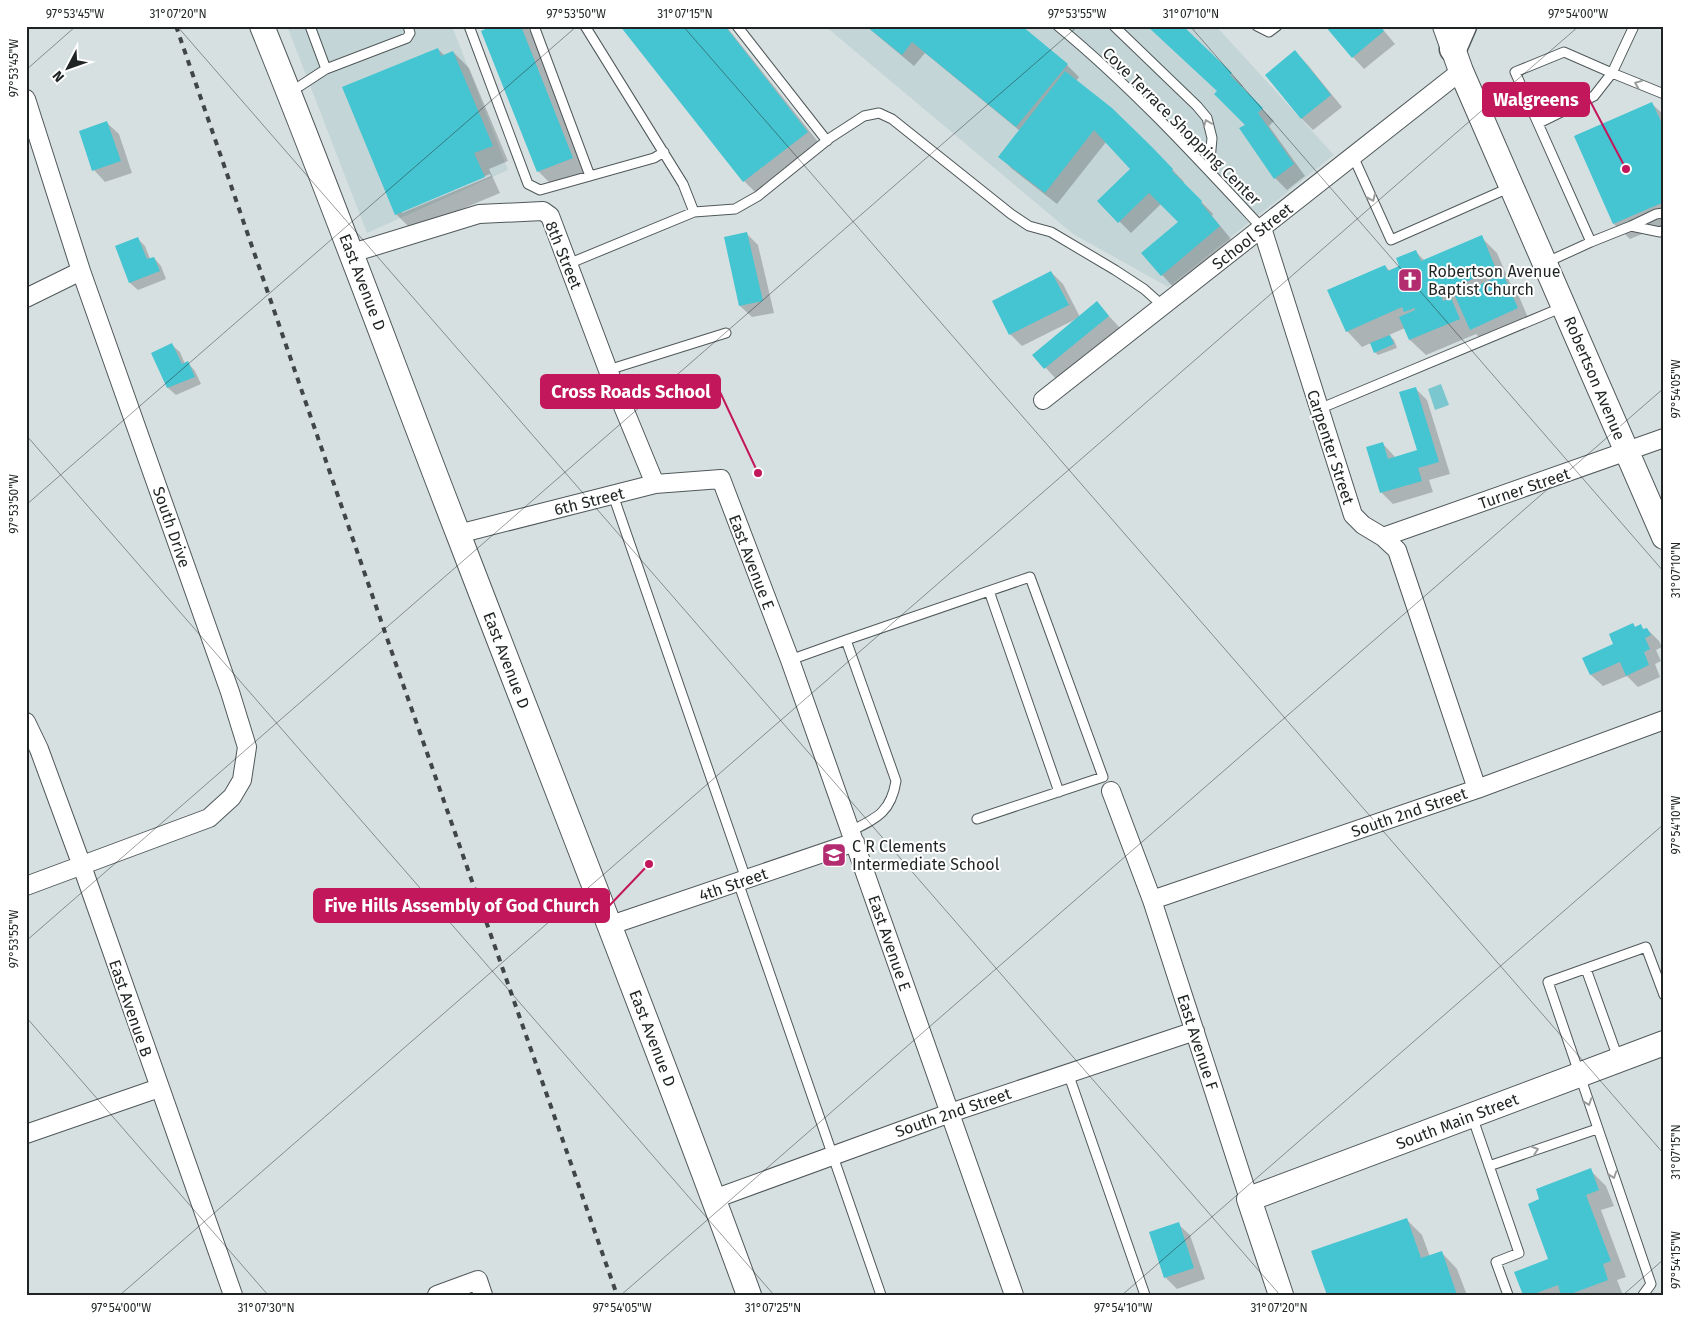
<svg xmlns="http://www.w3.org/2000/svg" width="1690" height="1321" viewBox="0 0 1690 1321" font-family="'Fira Sans',sans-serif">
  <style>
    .built { fill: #c4d5d7 }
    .green { fill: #7ac7cf }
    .shadow { fill: #0003; fill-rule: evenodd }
    .building { fill: #45c4d1 }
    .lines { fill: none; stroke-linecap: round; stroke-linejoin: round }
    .lane-casing { stroke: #505859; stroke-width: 11 }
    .street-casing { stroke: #505859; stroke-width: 20 }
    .secondary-casing { stroke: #505859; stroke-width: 26 }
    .primary-casing { stroke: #505859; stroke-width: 29 }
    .lane { stroke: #fff; stroke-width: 9 }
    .street { stroke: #fff; stroke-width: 18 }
    .secondary { stroke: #fff; stroke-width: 24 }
    .primary { stroke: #fff; stroke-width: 26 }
    .rail { stroke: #404545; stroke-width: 4; stroke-dasharray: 6 6; stroke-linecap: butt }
    .oneway { stroke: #9a9c9c }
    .ticks { fill: none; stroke: #1f2323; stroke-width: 1; stroke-opacity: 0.45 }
    .labels { text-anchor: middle; stroke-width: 4; stroke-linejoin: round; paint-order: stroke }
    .street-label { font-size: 16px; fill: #1f2323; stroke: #fff }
    .poi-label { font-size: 16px; fill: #1f2323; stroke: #fff; text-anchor: start }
    .leader { fill: none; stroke: #c2185b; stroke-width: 2 }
    .callout-dot { fill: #c2185b; stroke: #fff; stroke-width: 2 }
    .callout { fill: #c2185b; stroke: #c2185b; stroke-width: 2 }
    .callout-label { font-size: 18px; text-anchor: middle; font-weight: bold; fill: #fff }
    .neatline { fill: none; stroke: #1f2323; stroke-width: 2 }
    .ticks-label { font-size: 12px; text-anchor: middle; fill: #1f2323 }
  </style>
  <rect width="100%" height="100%" fill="#d7e0e1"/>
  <!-- built -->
  <path class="built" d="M 287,26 L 452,26 L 508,170 L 367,233 Z
    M 825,26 L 1216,26 L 1334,155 L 1168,287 L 1073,234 Z"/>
  <!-- green -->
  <path class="green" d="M 1441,384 L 1449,405 L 1435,410 L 1428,389 Z"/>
  <!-- shadow -->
  <path class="shadow" d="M 495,26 L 525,26 L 533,34 L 588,174 L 554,187 L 538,171 Z
    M 622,26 L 726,26 L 823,148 L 760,197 L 744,181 Z
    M 866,26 L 1020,26 L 1067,65 L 1079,77 L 1076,81 L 1164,161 L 1184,182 L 1183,183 L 1213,214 L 1212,216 L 1231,239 L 1173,287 L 1143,253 L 1180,222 L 1161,204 L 1131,233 L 1099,201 L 1131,169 L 1106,142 L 1057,204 L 1011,168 L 1000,156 L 1020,131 L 925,53 L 914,66 Z
    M 1182,26 L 1243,86 L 1241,88 L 1274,121 L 1269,126 L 1305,176 L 1287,190 L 1275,178 L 1247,125 L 1218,91 Z
    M 1380,26 L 1395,44 L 1364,69 L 1353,57 Z
    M 438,49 L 445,56 L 453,52 L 469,68 L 508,161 L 489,169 L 500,193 L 412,230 L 396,214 ZM 490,174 L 491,176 L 402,213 L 402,210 Z
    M 1295,52 L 1307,64 L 1342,107 L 1313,130 L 1302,119 L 1266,75 Z
    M 1652,104 L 1664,115 L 1664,225 L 1630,239 L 1614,224 Z
    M 107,123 L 119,134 L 132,173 L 105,182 L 94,170 Z
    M 746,233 L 758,245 L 774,313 L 752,317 L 740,306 Z
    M 1481,237 L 1497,253 L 1510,283 L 1515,287 L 1529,320 L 1483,341 L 1476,334 L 1426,355 L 1410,340 L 1405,328 L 1389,335 L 1394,340 L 1397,348 L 1378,355 L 1375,352 L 1371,343 L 1362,347 L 1347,331 L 1385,266 L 1390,271 L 1401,267 L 1415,251 L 1425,261 Z
    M 138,239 L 145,246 L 150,259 L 154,258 L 161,266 L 166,279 L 138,290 L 130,283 Z
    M 1051,272 L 1063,284 L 1080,317 L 1097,303 L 1120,328 L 1057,380 L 1034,355 L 1076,319 L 1022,346 L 1010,334 L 994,302 Z
    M 172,345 L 180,352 L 185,364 L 188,363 L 195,371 L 201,384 L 176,395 L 168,388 L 153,353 Z
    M 1415,388 L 1427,400 L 1450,474 L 1429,480 L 1433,492 L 1393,504 L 1382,493 L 1368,448 L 1383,444 L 1396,458 L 1419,451 Z
    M 1633,624 L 1636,628 L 1640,626 L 1644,630 L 1647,629 L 1659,641 L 1662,647 L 1656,650 L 1661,661 L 1655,664 L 1660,677 L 1638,687 L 1627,676 L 1603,686 L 1591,675 L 1584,658 L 1615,645 Z
    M 1590,1170 L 1606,1186 L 1614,1206 L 1601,1210 L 1626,1277 L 1617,1280 L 1623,1295 L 1524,1295 L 1550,1260 Z
    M 1406,1219 L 1422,1235 L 1430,1257 L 1442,1253 L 1457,1269 L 1467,1295 L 1328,1295 Z
    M 1178,1224 L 1190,1235 L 1205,1279 L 1177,1289 L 1165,1277 Z"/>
  <!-- building -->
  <path class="building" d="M 492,26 L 521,26 L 573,158 L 537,172 L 481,31 Z
    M 620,26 L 725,26 L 808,132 L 743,182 Z
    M 866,26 L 1022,26 L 1068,64 L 1016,127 L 912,42 L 902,55 Z
    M 1147,26 L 1183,26 L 1232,73 L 1230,75 L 1263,108 L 1258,113 L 1294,164 L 1274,179 L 1239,128 L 1245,125 L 1214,94 L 1217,91 Z
    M 1325,26 L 1380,26 L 1384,31 L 1352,58 Z
    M 438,48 L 441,56 L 453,51 L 493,146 L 474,153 L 485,177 L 395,215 L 342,87 Z
    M 1295,50 L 1331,95 L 1301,119 L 1265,75 Z
    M 1065,71 L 1112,108 L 1152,147 L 1173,169 L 1172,171 L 1202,201 L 1201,203 L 1220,226 L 1161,276 L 1141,253 L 1178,222 L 1149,193 L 1118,223 L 1097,201 L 1130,169 L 1094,130 L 1045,193 L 998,157 Z
    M 1652,102 L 1664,128 L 1664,202 L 1613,224 L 1574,136 Z
    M 107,121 L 121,161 L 92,171 L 79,131 Z
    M 747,232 L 763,301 L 739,306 L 724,237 Z
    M 1482,235 L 1496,269 L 1440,293 L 1443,301 L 1451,298 L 1460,319 L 1409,340 L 1399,317 L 1415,310 L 1415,308 L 1404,312 L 1402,307 L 1346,332 L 1327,290 L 1385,265 L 1388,271 L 1399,266 L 1396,258 L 1416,250 L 1421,261 Z
    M 138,237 L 147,259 L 154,257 L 160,271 L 129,283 L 115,246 Z
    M 1051,271 L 1069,305 L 1009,335 L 992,301 Z
    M 1503,274 L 1518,308 L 1470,330 L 1455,296 Z
    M 1097,301 L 1109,316 L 1044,369 L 1032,355 Z
    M 1390,335 L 1394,344 L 1374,353 L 1370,343 Z
    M 172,343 L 182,364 L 188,361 L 195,377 L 167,388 L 151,353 Z
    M 1416,387 L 1439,462 L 1418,468 L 1422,481 L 1380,493 L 1366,447 L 1383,442 L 1388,459 L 1417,450 L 1399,392 Z
    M 1633,623 L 1635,627 L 1641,624 L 1643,629 L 1647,628 L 1651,635 L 1645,638 L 1650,649 L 1644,652 L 1649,665 L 1626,676 L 1620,662 L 1590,675 L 1582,658 L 1613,644 L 1609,634 Z
    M 1591,1168 L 1599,1190 L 1586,1195 L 1611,1261 L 1603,1264 L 1608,1280 L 1568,1295 L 1561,1295 L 1558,1285 L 1531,1295 L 1523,1295 L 1514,1272 L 1548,1259 L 1528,1204 L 1539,1199 L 1536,1189 Z
    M 1407,1218 L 1421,1258 L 1442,1251 L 1457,1295 L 1327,1295 L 1311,1251 Z
    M 1179,1222 L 1194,1268 L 1164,1278 L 1149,1232 Z"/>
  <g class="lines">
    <defs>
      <path id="lane" d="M 310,26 L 326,69
        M 469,26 L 528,184 L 540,190 L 654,158 L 664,152
        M 534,26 L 590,176
        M 585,26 L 683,184 L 694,212
        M 737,26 L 827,141
        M 1058,26 C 1132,87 1197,158 1262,228
        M 1114,26 L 1197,106 L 1207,118 L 1212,138 L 1209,171
        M 1257,26 L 1269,32 L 1277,26
        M 289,91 L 300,86 L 326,69 L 407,38 L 410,33 L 408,26
        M 1539,123 L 1594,96 L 1612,73 L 1664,94
        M 1353,156 L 1391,240 L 1511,187
        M 1631,226 L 1656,214 L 1664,213
        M 1591,242 L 1631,226 L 1660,232 L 1664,230
        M 1545,263 L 1591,242 L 1515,72 L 1564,52 L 1612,73 L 1634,26
        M 568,264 L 694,212 L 735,209 L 758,196 L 830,138 L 864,116 L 879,113 L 892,119 L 1011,214 L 1029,226 L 1051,232 L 1115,270 L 1144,289 L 1163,306
        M 608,370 L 726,333
        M 1319,409 L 1563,307
        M 613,495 L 746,879
        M 989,591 L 1059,792
        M 846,640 L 1030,577 L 1103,777 L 977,819
        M 790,660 L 846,640 L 896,781 C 891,812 877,818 851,831
        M 738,882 L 881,1295
        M 1586,969 L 1618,1058
        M 1068,1073 L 1145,1295
        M 1472,1116 L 1519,1253 L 1496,1262 L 1508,1295
        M 1489,1166 L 1597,1129
        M 1643,1295 L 1651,1284 L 1548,982 L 1646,947 L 1664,995"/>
      <path id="street" d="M 26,99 L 81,271 L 230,692 L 247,747 L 242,780 L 232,797 L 209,818 L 26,886
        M 1262,228 L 1353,515 L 1363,525 L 1383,537 L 1397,550 L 1477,789
        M 352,253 L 479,214 L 543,211 L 550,216 L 608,370 L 655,484
        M 26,298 L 81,271
        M 1043,400 L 1461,71
        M 458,534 L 655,484 L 721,479 L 790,660 L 1014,1295
        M 1383,537 L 1664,438
        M 26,722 L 39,749 L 82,866 L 233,1295
        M 1111,791 L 1152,900 L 1249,1199
        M 1152,900 L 1477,789 L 1664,720
        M 611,925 L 855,842
        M 26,1134 L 159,1088
        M 714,1199 L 950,1113 L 1195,1031
        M 437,1295 L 478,1280 L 483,1295"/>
      <path id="secondary" d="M 262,26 C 331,195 393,366 459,536 C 556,789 656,1040 749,1295
        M 1445,26 L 1461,71 L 1664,537
        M 1281,1295 L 1249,1199 L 1664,1043"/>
      <path id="primary" d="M 1453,49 L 1463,26"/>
    </defs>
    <!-- lane casing -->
    <use href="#lane" class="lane-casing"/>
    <!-- street casing -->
    <use href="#street" class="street-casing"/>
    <!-- secondary casing -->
    <use href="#secondary" class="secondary-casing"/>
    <!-- primary casing -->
    <use href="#primary" class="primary-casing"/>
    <!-- lane -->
    <use href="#lane" class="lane"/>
    <!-- street -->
    <use href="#street" class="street"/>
    <!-- secondary -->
    <use href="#secondary" class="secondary"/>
    <!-- primary -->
    <use href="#primary" class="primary"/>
    <!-- rail -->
    <path class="rail" d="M 176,26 L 398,670 L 617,1295"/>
  </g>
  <!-- one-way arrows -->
  <defs><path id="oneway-chevron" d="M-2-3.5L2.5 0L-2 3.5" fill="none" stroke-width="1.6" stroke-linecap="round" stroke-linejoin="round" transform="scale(1.25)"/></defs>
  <g class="oneway">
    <use href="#oneway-chevron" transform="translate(1638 84) rotate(-158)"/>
    <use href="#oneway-chevron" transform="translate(1207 123) rotate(-111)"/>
    <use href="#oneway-chevron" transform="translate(1372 198) rotate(66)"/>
    <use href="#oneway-chevron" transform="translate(1588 1102) rotate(71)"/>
    <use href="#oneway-chevron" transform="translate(1535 1150) rotate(-19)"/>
    <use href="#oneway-chevron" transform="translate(1613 1175) rotate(71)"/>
  </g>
  <!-- ticks -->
  <path class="ticks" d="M 177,26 L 1280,1295M 683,26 L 1664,1154M 1190,26 L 1664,572M 26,70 L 76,26M 26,435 L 774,1295M 26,505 L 577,26M 26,941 L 1078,26M 26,1017 L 268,1295M 120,1295 L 1579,26M 621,1295 L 1664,388M 1122,1295 L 1664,824M 1623,1295 L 1664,1259"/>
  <!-- icons -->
  <defs>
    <symbol id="church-square" viewBox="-11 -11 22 22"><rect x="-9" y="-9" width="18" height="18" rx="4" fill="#b32c6f" stroke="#fff"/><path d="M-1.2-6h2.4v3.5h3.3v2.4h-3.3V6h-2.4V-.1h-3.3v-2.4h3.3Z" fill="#fff"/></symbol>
    <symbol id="school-square" viewBox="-11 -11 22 22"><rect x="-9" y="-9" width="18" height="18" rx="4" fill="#b32c6f" stroke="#fff"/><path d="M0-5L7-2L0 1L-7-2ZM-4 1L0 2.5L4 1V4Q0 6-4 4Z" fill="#fff"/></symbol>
  </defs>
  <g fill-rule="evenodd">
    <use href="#church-square" x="1396" y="266" width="28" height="28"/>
    <use href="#school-square" x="820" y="841" width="28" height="28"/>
  </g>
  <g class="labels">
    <!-- street labels -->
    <g class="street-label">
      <text transform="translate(1182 126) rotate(45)" y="6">Cove Terrace Shopping Center</text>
      <text transform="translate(1252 236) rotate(-38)" y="6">School Street</text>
      <text transform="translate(564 255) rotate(68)" y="6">8th Street</text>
      <text transform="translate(363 282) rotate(69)" y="6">East Avenue D</text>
      <text transform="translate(1595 378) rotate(67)" y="6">Robertson Avenue</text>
      <text transform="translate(1331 447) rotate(72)" y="6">Carpenter Street</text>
      <text transform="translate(1524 488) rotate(-19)" y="6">Turner Street</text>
      <text transform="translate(589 501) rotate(-14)" y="6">6th Street</text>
      <text transform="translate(172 527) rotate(71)" y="6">South Drive</text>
      <text transform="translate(752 562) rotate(69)" y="6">East Avenue E</text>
      <text transform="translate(507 660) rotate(69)" y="6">East Avenue D</text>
      <text transform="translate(1409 812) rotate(-19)" y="6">South 2nd Street</text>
      <text transform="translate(733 884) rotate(-19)" y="6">4th Street</text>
      <text transform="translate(890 943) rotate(71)" y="6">East Avenue E</text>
      <text transform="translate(131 1008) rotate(71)" y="6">East Avenue B</text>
      <text transform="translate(653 1038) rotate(69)" y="6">East Avenue D</text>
      <text transform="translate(1198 1042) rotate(72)" y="6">East Avenue F</text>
      <text transform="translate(953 1112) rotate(-19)" y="6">South 2nd Street</text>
      <text transform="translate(1457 1121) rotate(-21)" y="6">South Main Street</text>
    </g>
    <!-- poi labels -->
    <g class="poi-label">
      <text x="1428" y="277">Robertson Avenue<tspan x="1428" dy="18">Baptist Church</tspan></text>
      <text x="852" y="852">C R Clements<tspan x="852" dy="18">Intermediate School</tspan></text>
    </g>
  </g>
  <!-- callouts -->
  <path class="leader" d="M1626 169L1589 99M758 473L720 392M649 864L609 906"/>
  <g class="callout-dot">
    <circle cx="1626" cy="169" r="5"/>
    <circle cx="758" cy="473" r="5"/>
    <circle cx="649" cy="864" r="5"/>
  </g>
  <g class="callout">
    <rect x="1483" y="83" width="106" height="33" rx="5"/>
    <rect x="541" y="375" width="179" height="33" rx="5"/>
    <rect x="314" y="889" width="295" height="33" rx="5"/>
  </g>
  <g class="callout-label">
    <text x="1536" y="106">Walgreens</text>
    <text x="631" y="398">Cross Roads School</text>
    <text x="462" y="912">Five Hills Assembly of God Church</text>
  </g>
  <!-- border -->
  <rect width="1690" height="1321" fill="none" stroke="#ffffff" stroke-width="55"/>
  <!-- north arrow -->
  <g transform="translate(68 68) rotate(229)" stroke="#ffffff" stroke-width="4" paint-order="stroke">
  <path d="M0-4L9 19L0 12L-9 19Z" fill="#1f2323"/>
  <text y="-8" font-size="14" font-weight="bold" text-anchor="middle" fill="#1f2323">N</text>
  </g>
  <rect x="28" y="28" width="1634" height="1266" class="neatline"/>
  <g class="ticks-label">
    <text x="75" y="18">97°53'45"W</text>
    <text x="178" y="18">31°07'20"N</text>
    <text x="576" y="18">97°53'50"W</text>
    <text x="685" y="18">31°07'15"N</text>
    <text x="1077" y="18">97°53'55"W</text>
    <text x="1191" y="18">31°07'10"N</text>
    <text x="1578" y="18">97°54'00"W</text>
    <text transform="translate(14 68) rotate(-90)" y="4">97°53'45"W</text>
    <text transform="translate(1676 389) rotate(-90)" y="4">97°54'05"W</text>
    <text transform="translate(14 504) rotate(-90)" y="4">97°53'50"W</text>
    <text transform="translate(1676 570) rotate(-90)" y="4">31°07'10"N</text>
    <text transform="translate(1676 825) rotate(-90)" y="4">97°54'10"W</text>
    <text transform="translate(14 939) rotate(-90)" y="4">97°53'55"W</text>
    <text transform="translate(1676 1152) rotate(-90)" y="4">31°07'15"N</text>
    <text transform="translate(1676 1260) rotate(-90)" y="4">97°54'15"W</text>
    <text x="121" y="1312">97°54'00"W</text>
    <text x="266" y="1312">31°07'30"N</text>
    <text x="622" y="1312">97°54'05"W</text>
    <text x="773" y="1312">31°07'25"N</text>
    <text x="1123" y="1312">97°54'10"W</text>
    <text x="1279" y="1312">31°07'20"N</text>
  </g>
</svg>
